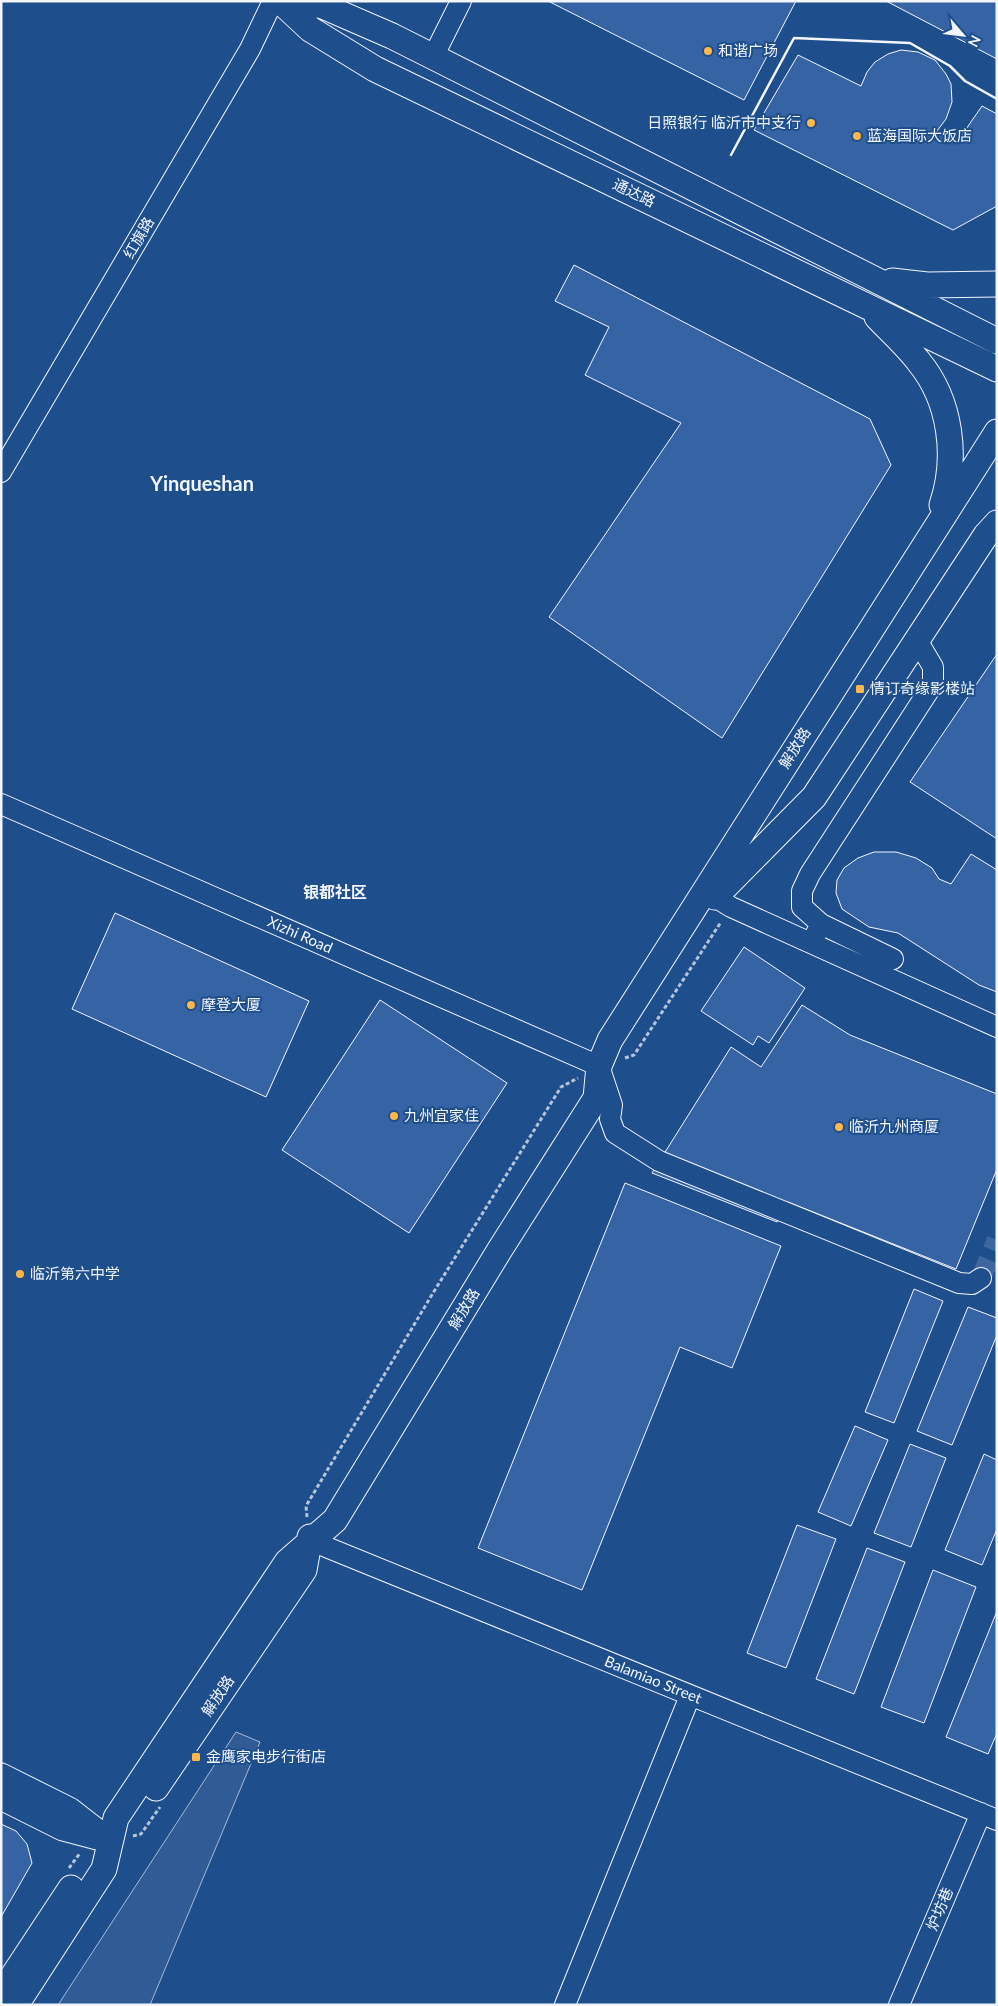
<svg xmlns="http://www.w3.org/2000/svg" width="998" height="2006" viewBox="0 0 998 2006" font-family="Lato,'Noto Sans SC',sans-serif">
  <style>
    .built { fill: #305b95; stroke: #a8bbd7 }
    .building { fill: #3563a3; stroke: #f2f6ff }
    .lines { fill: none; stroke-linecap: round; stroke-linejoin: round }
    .minor-tunnel { stroke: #3f679d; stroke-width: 20; stroke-dasharray: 20 10; stroke-linecap: butt }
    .minor-casing { stroke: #f2f6ff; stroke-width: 22 }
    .major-casing { stroke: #f2f6ff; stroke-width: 27 }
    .path { stroke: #b3c4dc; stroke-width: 3; stroke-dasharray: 4 2.5; stroke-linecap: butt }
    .minor { stroke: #1f4e8c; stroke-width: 20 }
    .major { stroke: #1f4e8c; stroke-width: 25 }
    .wall { stroke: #f2f6ff; stroke-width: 2.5 }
    .poi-dot { fill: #ffb74d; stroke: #1f4e8c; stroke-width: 2 }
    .labels { text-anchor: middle; stroke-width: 4; stroke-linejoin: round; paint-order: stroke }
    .poi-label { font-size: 15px; fill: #f2f6ff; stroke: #1f4e8c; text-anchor: start }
    .street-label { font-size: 15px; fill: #f2f6ff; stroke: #1f4e8c }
    .neighbourhood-label { font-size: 16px; font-weight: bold; fill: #f2f6ff; stroke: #1f4e8c }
    .district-label { font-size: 20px; font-weight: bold; fill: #f2f6ff; stroke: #1f4e8c }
  </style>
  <rect width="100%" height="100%" fill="#1f4e8c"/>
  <!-- built -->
  <path class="built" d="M 236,1732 L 260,1742 L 150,2005 L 58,2005 Z"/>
  <!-- building -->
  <path class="building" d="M 548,1 L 796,1 L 744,100 Z
    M 886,1 L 997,1 L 997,59 Z
    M 901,50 L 918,52 L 935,60 L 946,74 L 951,84 L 952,102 L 946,119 L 937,131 L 957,142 L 982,106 L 997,114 L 997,206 L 953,230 L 754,130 L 798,55 L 861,86 L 867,72 L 875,62 L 888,54 Z
    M 574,265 L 870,419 L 891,465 L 722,738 L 549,617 L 681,423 L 585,375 L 609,327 L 555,301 Z
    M 997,654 L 997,839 L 910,782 Z
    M 874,852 L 896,852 L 916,858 L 932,868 L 939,879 L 951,884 L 971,854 L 997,870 L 997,992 L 979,985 L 898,933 L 869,927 L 842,909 L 836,893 L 837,880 L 844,868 L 858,858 Z
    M 115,913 L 309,1001 L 266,1097 L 72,1009 Z
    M 744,947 L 805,988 L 769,1043 L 758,1036 L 753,1045 L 701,1011 Z
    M 380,1000 L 507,1083 L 409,1233 L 282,1150 Z
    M 802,1005 L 850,1035 L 997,1094 L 997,1169 L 956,1269 L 788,1202 L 777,1222 L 652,1173 L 731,1047 L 761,1067 Z
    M 625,1183 L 781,1246 L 732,1368 L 680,1347 L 582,1590 L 478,1548 Z
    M 914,1289 L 943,1301 L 894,1423 L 865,1412 Z
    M 968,1307 L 997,1318 L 997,1335 L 952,1445 L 917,1431 Z
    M 855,1426 L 888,1440 L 851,1526 L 818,1512 Z
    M 910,1444 L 946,1458 L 911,1547 L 874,1533 Z
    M 984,1454 L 997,1460 L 997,1529 L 982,1565 L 945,1550 Z
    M 797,1525 L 836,1539 L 786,1668 L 747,1653 Z
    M 867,1548 L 905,1562 L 854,1694 L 816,1679 Z
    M 933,1570 L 976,1587 L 924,1723 L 881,1707 Z
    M 997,1611 L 997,1733 L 988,1754 L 946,1737 Z
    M 1,1824 L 16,1831 L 27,1844 L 32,1863 L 1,1917 Z"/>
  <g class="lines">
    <!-- minor-tunnel -->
    <path class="minor-tunnel" d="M 981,1278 L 997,1240"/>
    <defs>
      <path id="minor" d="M 433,57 L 461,1
        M 1,472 L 250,49 L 273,1
        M 1,804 L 599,1066 L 612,1105 L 610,1119 L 615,1133 L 659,1161 L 959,1283 L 972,1284 L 981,1278
        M 715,897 L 731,907 L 997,1027
        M 821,924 L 893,959
        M 811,943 L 821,924 L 802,907 L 802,891 L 810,874 L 933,684 L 933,667 L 917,640
        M 309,1540 L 997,1820
        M 565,2005 L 690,1696
        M 899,2005 L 981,1813"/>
      <path id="major" d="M 280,1 L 310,29 L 375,69 L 997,369
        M 299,1 L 323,6 L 392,36 L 997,341
        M 892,281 L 927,285 L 997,284
        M 877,317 C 891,332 907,346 919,362 C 951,401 958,458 942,505
        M 715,897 L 814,797 L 986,535 L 997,523
        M 1,1776 L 69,1810 L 109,1841
        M 156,1788 L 304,1570 L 310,1537
        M 1,1797 L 63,1828 L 97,1837
        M 1,1994 L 71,1888
        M 16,2005 L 104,1869 L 116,1818 L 287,1562 L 335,1520 L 499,1251 L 596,1098 L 599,1066 L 610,1040 L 997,432"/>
    </defs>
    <!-- minor casing -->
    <use href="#minor" class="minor-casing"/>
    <!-- major casing -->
    <use href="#major" class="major-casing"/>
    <!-- path -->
    <path class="path" d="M 625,1058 L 634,1055 L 721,922
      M 307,1517 L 306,1506 L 433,1293 L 561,1087 L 578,1078
      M 133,1836 L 141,1834 L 160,1807
      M 69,1868 L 80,1853"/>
    <!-- minor -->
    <use href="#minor" class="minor"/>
    <!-- major -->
    <use href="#major" class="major"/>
    <!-- wall -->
    <path class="wall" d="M 731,155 L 794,38 L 910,43 L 950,66 L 965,81 L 997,99"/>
  </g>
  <!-- markers -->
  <g class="poi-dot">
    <circle cx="708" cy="51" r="5"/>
    <circle cx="811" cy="123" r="5"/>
    <circle cx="857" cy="136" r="5"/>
    <rect x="855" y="684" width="10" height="10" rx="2.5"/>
    <circle cx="191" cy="1005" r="5"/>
    <circle cx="394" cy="1116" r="5"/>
    <circle cx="839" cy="1127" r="5"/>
    <circle cx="20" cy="1274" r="5"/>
    <rect x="191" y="1752" width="10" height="10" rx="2.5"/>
  </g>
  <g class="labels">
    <!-- poi labels -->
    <g class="poi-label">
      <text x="718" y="56">和谐广场</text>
      <text x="801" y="128" text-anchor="end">日照银行 临沂市中支行</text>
      <text x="867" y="141">蓝海国际大饭店</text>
      <text x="870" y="694">情订奇缘影楼站</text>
      <text x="201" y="1010">摩登大厦</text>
      <text x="404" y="1121">九州宜家佳</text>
      <text x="849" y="1132">临沂九州商厦</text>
      <text x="30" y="1279">临沂第六中学</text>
      <text x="206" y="1762">金鹰家电步行街店</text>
    </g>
    <!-- street labels -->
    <g class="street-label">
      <text transform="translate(634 193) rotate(26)" y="5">通达路</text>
      <text transform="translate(139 238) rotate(-60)" y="5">红旗路</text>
      <text transform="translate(795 748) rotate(-58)" y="5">解放路</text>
      <text transform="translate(300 935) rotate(24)" y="5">Xizhi Road</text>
      <text transform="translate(464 1309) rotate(-59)" y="5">解放路</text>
      <text transform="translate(653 1680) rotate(22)" y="5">Balamiao Street</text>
      <text transform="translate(218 1696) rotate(-56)" y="5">解放路</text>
      <text transform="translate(940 1909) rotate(-67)" y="5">炉坊巷</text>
    </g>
    <!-- neighbourhood labels -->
    <g class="neighbourhood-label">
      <text x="335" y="898">银都社区</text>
    </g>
    <!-- district labels -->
    <g class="district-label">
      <text x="202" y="491">Yinqueshan</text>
    </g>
  </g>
  <!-- border -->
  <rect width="998" height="2006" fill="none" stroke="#f2f6ff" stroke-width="5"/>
  <!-- north arrow -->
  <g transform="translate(963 35) rotate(118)" stroke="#1f4e8c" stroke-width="4" paint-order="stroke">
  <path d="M0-4L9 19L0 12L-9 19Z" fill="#f2f6ff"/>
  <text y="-8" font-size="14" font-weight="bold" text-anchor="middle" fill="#f2f6ff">N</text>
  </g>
</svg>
